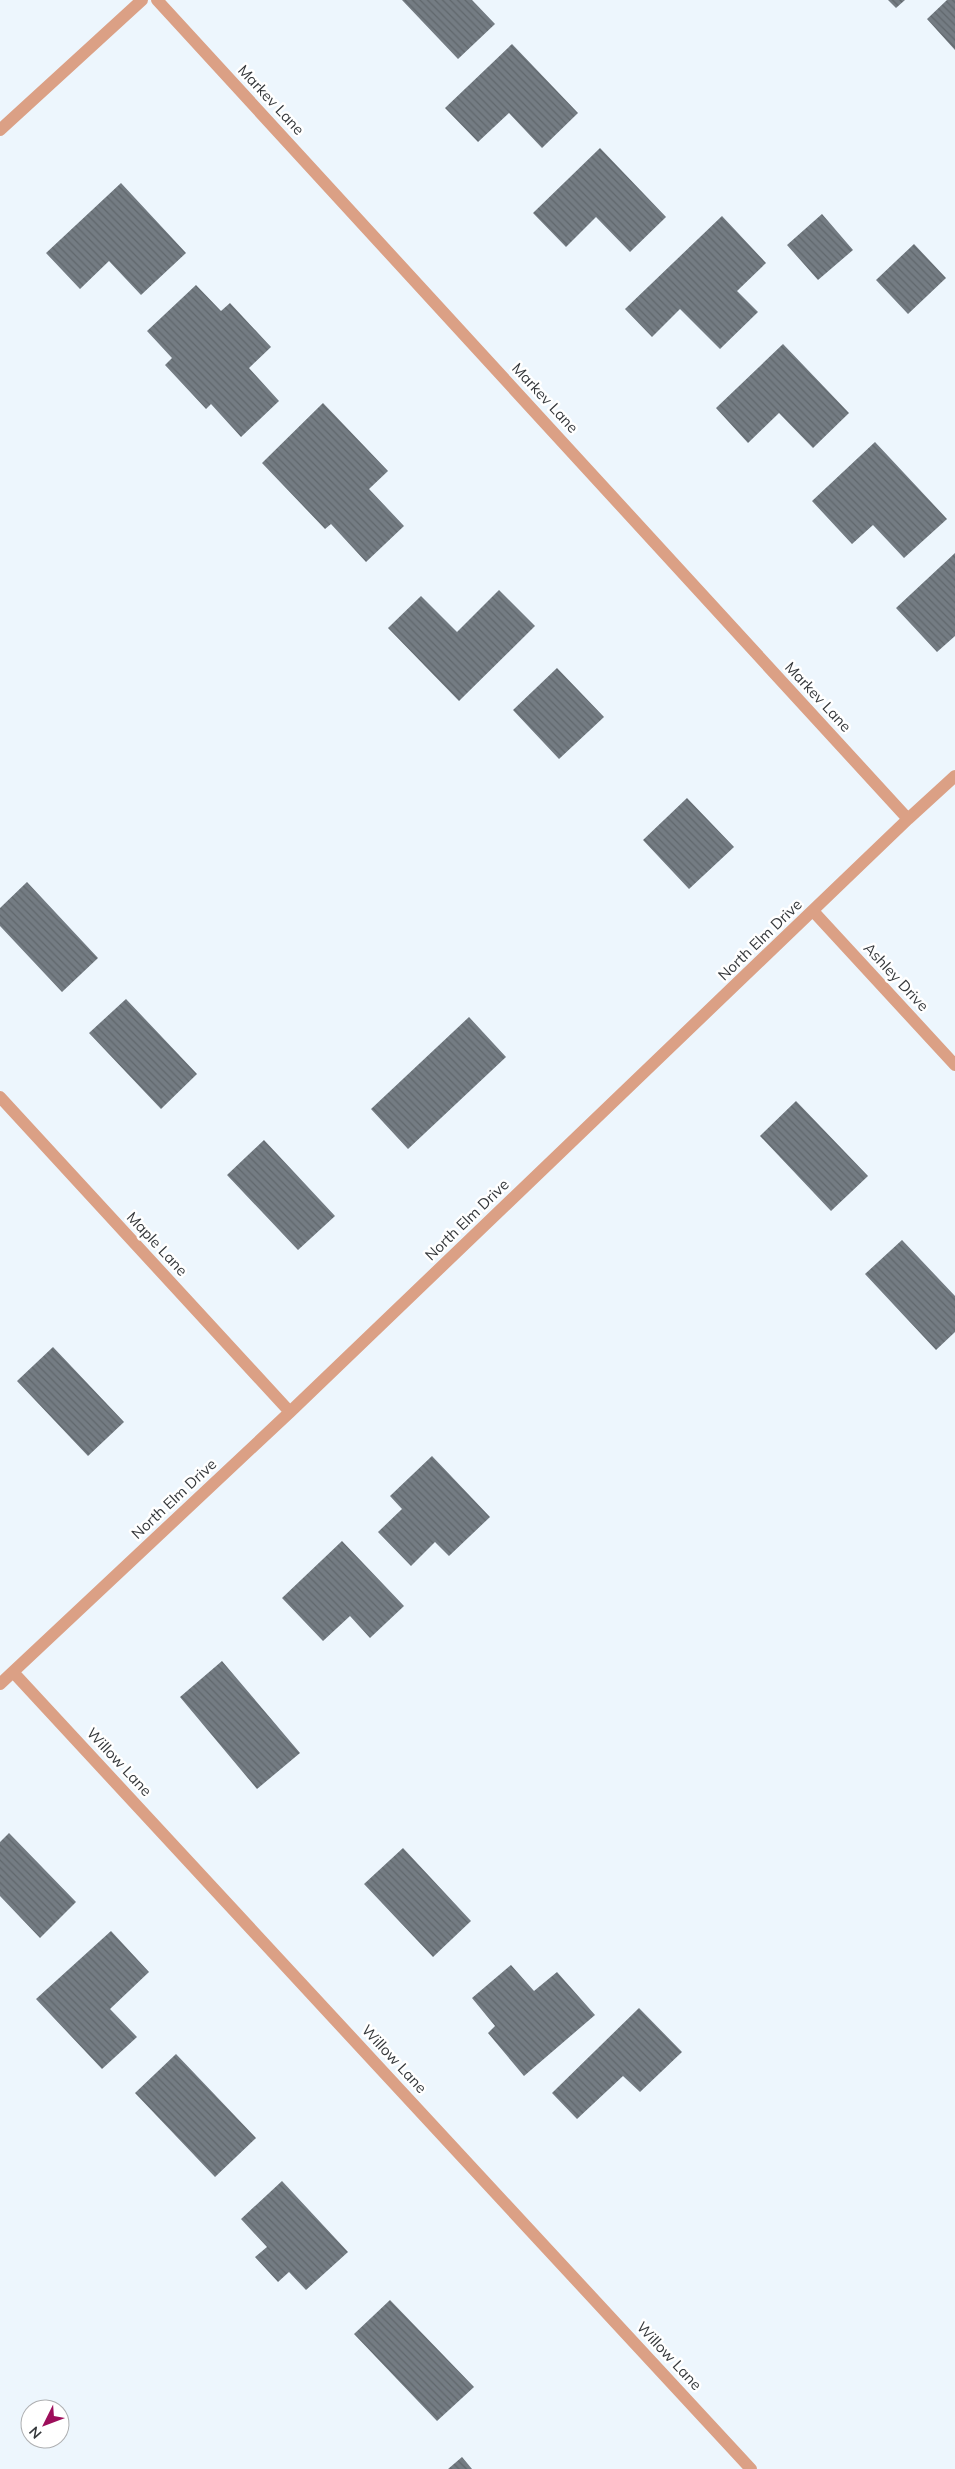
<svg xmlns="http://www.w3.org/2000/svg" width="955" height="2469" viewBox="0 0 955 2469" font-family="Mulish,sans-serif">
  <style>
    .building { fill: url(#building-back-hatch) }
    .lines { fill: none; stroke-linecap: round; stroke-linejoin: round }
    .street { stroke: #dba085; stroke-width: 12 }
    .labels { text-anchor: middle; stroke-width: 5; stroke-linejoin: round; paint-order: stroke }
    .street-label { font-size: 15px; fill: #35383b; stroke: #fff }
  </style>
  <defs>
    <pattern id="building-back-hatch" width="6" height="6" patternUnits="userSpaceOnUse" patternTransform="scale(1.25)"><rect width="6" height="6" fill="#747c83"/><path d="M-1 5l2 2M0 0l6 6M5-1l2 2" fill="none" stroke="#60676c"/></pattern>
  </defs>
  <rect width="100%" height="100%" fill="#edf6fd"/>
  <!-- building -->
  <path class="building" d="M 402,0 L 472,0 L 495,24 L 458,59 Z
    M 888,0 L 905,0 L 896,8 Z
    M 947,0 L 955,0 L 955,50 L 927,19 Z
    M 512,44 L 578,113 L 542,148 L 509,113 L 478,142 L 445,108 Z
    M 600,148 L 666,217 L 630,252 L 596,217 L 566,247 L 533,213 Z
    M 121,183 L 186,253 L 141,295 L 109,261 L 80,289 L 46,253 Z
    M 822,214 L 853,250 L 818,280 L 787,245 Z
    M 722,216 L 766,263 L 737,291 L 758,312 L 720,349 L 680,309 L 652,337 L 625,309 Z
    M 914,244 L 946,278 L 908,314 L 876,280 Z
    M 196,285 L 221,311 L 230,303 L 271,347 L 249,368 L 279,401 L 241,437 L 211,404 L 206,409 L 165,365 L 172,358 L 147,331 Z
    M 783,344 L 849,413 L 813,448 L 779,413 L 748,443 L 716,408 Z
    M 323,403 L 388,471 L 369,489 L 404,526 L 366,562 L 331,524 L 325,529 L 262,463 Z
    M 875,442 L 947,519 L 904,558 L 873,525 L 852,544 L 812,501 Z
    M 955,553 L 955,636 L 937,652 L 896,608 Z
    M 499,590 L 535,626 L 459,701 L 388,628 L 421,596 L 457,632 Z
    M 557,668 L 604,717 L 559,759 L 513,710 Z
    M 687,798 L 734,847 L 689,889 L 643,840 Z
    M 27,882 L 98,958 L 62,992 L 0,926 L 0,908 Z
    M 126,999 L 197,1074 L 161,1109 L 89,1033 Z
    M 469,1017 L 506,1057 L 408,1149 L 371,1109 Z
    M 796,1101 L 868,1176 L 831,1211 L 760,1136 Z
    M 264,1140 L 335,1216 L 298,1250 L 227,1175 Z
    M 902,1240 L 955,1296 L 955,1332 L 936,1350 L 865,1274 Z
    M 53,1347 L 124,1422 L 88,1456 L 17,1381 Z
    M 432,1456 L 490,1517 L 449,1556 L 435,1542 L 411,1566 L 378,1532 L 402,1509 L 390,1496 Z
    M 342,1541 L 404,1606 L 370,1638 L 350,1616 L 323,1641 L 282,1598 Z
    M 222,1661 L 300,1753 L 257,1789 L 180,1697 Z
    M 9,1833 L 76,1902 L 40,1938 L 0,1896 L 0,1842 Z
    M 403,1848 L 471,1921 L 433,1957 L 364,1884 Z
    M 111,1931 L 149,1972 L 110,2009 L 137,2037 L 102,2069 L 36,1999 Z
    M 511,1965 L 534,1991 L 557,1972 L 595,2015 L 524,2076 L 488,2033 L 495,2026 L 472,1998 Z
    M 639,2008 L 682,2052 L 640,2092 L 623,2076 L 577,2119 L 552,2093 Z
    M 176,2054 L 256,2138 L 215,2177 L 135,2093 Z
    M 282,2181 L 348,2252 L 306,2290 L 289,2272 L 278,2282 L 255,2257 L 267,2247 L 241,2219 Z
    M 390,2300 L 474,2387 L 437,2421 L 354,2334 Z
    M 462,2457 L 472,2469 L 448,2469 Z"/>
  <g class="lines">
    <!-- street -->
    <path class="street" d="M 157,0 L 908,819
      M 0,130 L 142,0
      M 813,911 L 955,1065
      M 0,1097 L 290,1412
      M 13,1672 L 751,2469
      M 0,1684 L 290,1412 L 908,819 L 955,776"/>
  </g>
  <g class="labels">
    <!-- street labels -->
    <g class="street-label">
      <text transform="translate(271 100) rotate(47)" y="5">Markev Lane</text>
      <text transform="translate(545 398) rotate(47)" y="5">Markev Lane</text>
      <text transform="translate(818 697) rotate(47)" y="5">Markev Lane</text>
      <text transform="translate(760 940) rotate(-44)" y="5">North Elm Drive</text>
      <text transform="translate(896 977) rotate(47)" y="5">Ashley Drive</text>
      <text transform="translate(467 1220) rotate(-44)" y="5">North Elm Drive</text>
      <text transform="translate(157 1244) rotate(47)" y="5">Maple Lane</text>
      <text transform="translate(174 1499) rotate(-43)" y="5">North Elm Drive</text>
      <text transform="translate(119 1762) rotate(47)" y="5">Willow Lane</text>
      <text transform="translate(394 2059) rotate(47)" y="5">Willow Lane</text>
      <text transform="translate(669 2356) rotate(47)" y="5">Willow Lane</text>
    </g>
  </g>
  <!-- north arrow -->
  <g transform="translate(45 2424) rotate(228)"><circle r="24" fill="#ffffff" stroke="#aeafb1"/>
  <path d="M0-4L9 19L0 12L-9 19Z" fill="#9d0e5b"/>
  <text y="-8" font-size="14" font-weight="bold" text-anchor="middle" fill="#35383b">N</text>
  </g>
</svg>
